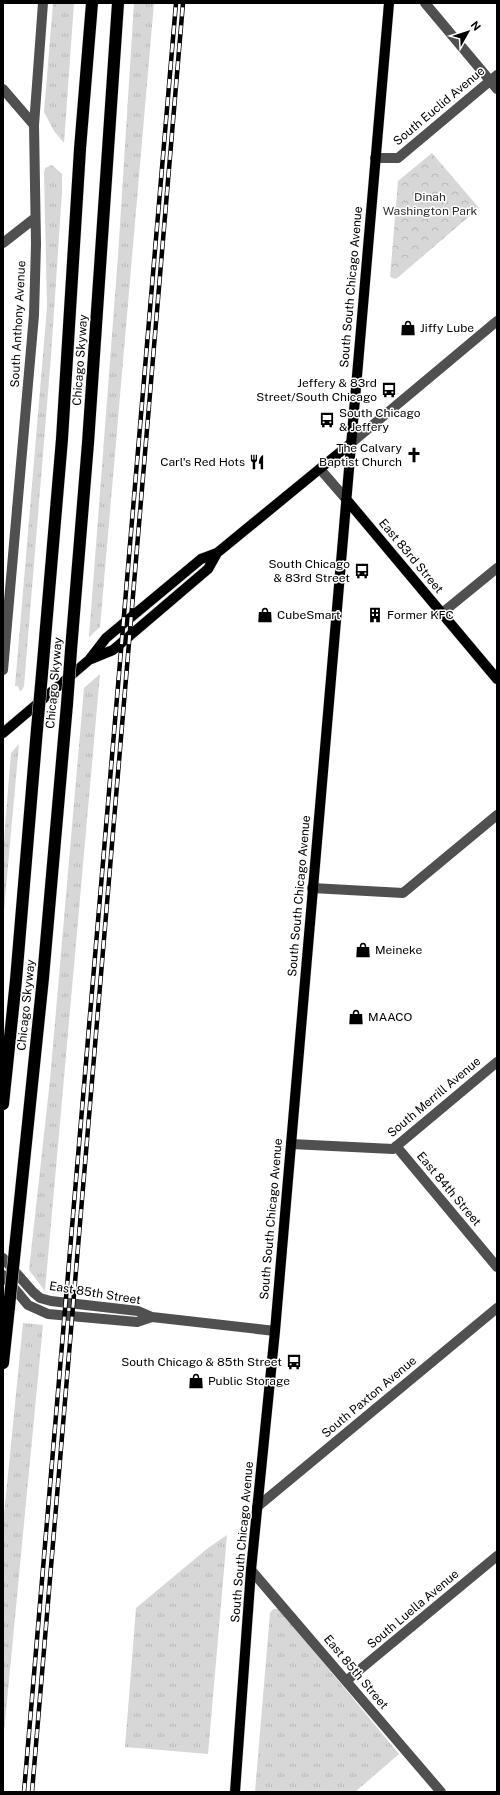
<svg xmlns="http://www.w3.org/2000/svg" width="500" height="1795" viewBox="0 0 500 1795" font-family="'Public Sans',sans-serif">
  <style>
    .grass { fill: url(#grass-tufts) }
    .forest { fill: url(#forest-crowns) }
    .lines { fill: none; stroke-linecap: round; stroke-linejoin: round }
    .major-casing { stroke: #dbdbdb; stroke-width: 11 }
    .highway-casing { stroke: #dbdbdb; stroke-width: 13 }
    .minor { stroke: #505050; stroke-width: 10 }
    .major { stroke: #000; stroke-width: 10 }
    .highway { stroke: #000; stroke-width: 12 }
    .rail-casing { stroke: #000; stroke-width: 4.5 }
    .rail { stroke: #fff; stroke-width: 3; stroke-dasharray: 9; stroke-linecap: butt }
    .highway-bridge-casing { stroke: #dbdbdb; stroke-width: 13; stroke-linecap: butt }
    .highway-bridge { stroke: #000; stroke-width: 12 }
    .labels { text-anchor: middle; stroke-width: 3; stroke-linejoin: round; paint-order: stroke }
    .street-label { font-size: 12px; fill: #000; stroke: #fff }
    .park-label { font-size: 12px; fill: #2e2e2e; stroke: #fff }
    .poi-label { font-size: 12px; fill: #000; stroke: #fff; text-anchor: start }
  </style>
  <defs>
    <pattern id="grass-tufts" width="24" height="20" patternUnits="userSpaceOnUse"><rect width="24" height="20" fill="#d7d7d7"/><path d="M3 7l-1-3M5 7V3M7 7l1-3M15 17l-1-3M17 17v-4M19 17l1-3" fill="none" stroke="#b7b7b7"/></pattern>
    <pattern id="forest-crowns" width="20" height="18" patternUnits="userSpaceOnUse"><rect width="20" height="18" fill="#d7d7d7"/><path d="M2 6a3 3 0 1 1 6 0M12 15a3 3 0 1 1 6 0" fill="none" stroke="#b7b7b7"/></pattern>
  </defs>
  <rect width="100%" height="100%" fill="#fff"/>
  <!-- grass -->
  <path class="grass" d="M 53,3 L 74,3 L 64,143 L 54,131 L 44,112 Z
    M 134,3 L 154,3 L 100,627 L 89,637 L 118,256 Z
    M 52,165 L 62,174 L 62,192 L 51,356 L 24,686 L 22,690 L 20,691 L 18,686 L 15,686 L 47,307 L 44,173 L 45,168 Z
    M 100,674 L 45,1291 L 29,1270 L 50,1080 L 84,688 Z
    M 19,744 L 3,921 L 3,852 L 11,753 Z
    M 23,1323 L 43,1325 L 3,1743 L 3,1525 Z
    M 227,1535 L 208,1754 L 125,1747 L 136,1608 L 208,1548 Z
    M 273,1609 L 279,1609 L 399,1754 L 355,1792 L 255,1792 L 270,1613 Z"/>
  <!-- forest -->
  <path class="forest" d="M 432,153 L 479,208 L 396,279 L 390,277 L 398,181 Z"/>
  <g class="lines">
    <defs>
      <path id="major" d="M 346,499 L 497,679
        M 91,659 L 113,650 L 208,569 L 217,553
        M 3,733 L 89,660 L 106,638 L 201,559 L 217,553 L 350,444
        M 235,1792 L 251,1570 L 275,1331 L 389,3"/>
      <path id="highway" d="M 71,650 L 88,443 L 118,3
        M 42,674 L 62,439 L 80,149 L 92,3
        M 3,1104 L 16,980 L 37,729
        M 15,1249 L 43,978 L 67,704
        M 3,1363 L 9,1307"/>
    </defs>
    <!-- major casing -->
    <use href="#major" class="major-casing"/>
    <!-- highway casing -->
    <use href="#highway" class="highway-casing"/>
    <!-- minor -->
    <path class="minor" d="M 425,3 L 497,89
      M 3,89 L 34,125
      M 375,158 L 398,158 L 497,75
      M 3,243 L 35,218
      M 350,444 L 497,321
      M 320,469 L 346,499
      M 442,613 L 497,568
      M 3,670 L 34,315 L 36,244 L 34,125 L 43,3
      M 312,888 L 403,893 L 497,815
      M 291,1144 L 393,1149 L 497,1062
      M 396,1146 L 497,1267
      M 3,1258 L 33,1292 L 40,1298 L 51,1301 L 138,1311 L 152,1317 L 275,1331
      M 3,1275 L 28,1305 L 48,1314 L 137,1322 L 152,1317
      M 257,1507 L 497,1308
      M 251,1570 L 441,1792
      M 346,1681 L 497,1556"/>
    <!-- major -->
    <use href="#major" class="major"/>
    <!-- highway -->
    <use href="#highway" class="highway"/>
    <defs>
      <path id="rail" d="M 24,1792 L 176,3
        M 32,1792 L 183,3"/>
    </defs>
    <!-- rail casing -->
    <use href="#rail" class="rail-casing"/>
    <!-- rail -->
    <use href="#rail" class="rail"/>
    <defs>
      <path id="highway-bridge" d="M 67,704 L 71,650
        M 37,729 L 42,674
        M 9,1307 L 15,1249"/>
    </defs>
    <!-- highway-bridge casing -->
    <use href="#highway-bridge" class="highway-bridge-casing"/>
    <!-- highway-bridge -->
    <use href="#highway-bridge" class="highway-bridge"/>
  </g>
  <!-- icons -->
  <defs>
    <symbol id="shop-bare" viewBox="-9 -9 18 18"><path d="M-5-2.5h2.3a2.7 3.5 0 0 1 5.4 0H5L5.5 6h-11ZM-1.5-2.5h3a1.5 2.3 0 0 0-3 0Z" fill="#000" stroke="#fff" stroke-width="2.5" paint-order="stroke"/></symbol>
    <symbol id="bus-bare" viewBox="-9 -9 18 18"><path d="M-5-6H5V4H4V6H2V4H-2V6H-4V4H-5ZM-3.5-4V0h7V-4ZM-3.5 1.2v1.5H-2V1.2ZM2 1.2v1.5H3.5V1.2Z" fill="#000" stroke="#fff" stroke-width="2.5" paint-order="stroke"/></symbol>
    <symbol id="church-bare" viewBox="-9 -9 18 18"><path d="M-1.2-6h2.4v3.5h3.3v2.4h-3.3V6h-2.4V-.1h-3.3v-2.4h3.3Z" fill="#000" stroke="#fff" stroke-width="2.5" paint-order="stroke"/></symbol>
    <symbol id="restaurant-bare" viewBox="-9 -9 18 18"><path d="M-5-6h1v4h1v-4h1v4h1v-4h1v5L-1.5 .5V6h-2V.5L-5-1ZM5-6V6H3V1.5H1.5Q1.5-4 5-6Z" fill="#000" stroke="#fff" stroke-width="2.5" paint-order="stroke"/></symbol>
    <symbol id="building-bare" viewBox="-9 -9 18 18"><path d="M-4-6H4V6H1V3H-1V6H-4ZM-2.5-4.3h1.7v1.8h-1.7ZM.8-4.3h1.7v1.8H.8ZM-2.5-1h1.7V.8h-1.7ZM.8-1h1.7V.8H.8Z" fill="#000" stroke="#fff" stroke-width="2.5" paint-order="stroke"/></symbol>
  </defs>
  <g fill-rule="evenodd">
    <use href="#shop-bare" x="397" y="317" width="22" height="22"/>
    <use href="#bus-bare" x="378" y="379" width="22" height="22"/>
    <use href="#bus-bare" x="316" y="409" width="22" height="22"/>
    <use href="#church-bare" x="403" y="444" width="22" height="22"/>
    <use href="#restaurant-bare" x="246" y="451" width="22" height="22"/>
    <use href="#bus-bare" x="351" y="560" width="22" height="22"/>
    <use href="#shop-bare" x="254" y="604" width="22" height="22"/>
    <use href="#building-bare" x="364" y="604" width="22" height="22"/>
    <use href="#shop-bare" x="352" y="939" width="22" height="22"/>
    <use href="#shop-bare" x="345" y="1006" width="22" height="22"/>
    <use href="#bus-bare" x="283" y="1351" width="22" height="22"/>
    <use href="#shop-bare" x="185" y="1370" width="22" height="22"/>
  </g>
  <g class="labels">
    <!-- street labels -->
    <g class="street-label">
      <text transform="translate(439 106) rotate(-40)" y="4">South Euclid Avenue</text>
      <text transform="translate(351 287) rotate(-85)" y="4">South South Chicago Avenue</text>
      <text transform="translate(18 324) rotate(-87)" y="4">South Anthony Avenue</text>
      <text transform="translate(80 360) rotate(-86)" y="4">Chicago Skyway</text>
      <text transform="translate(411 556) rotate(50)" y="4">East 83rd Street</text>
      <text transform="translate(54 683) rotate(-85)" y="4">Chicago Skyway</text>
      <text transform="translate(299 896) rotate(-85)" y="4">South South Chicago Avenue</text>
      <text transform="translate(26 1005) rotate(-84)" y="4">Chicago Skyway</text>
      <text transform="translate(434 1097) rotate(-40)" y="4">South Merrill Avenue</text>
      <text transform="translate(449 1189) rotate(50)" y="4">East 84th Street</text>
      <text transform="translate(271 1219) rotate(-85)" y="4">South South Chicago Avenue</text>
      <text transform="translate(95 1293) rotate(9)" y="4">East 85th Street</text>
      <text transform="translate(369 1397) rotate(-40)" y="4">South Paxton Avenue</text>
      <text transform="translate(242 1542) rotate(-85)" y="4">South South Chicago Avenue</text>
      <text transform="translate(413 1609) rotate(-40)" y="4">South Luella Avenue</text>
      <text transform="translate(356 1672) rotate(50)" y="4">East 85th Street</text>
    </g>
    <!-- park labels -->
    <g class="park-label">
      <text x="430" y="201">Dinah<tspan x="430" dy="14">Washington Park</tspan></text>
    </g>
    <!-- poi labels -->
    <g class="poi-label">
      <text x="420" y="332">Jiffy Lube</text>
      <text x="377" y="387" text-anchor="end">Jeffery &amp; 83rd<tspan x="377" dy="14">Street/South Chicago</tspan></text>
      <text x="339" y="417">South Chicago<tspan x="339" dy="14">&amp; Jeffery</tspan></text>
      <text x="402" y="452" text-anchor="end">The Calvary<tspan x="402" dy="14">Baptist Church</tspan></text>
      <text x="245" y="466" text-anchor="end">Carl's Red Hots</text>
      <text x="350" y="568" text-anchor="end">South Chicago<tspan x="350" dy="14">&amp; 83rd Street</tspan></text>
      <text x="277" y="619">CubeSmart</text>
      <text x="387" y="619">Former KFC</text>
      <text x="375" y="954">Meineke</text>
      <text x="368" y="1021">MAACO</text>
      <text x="282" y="1366" text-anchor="end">South Chicago &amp; 85th Street</text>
      <text x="208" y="1385">Public Storage</text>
    </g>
  </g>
  <!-- border -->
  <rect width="500" height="1795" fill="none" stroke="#000000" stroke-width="8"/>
  <!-- north arrow -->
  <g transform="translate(468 32) rotate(51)" stroke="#ffffff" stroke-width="3" paint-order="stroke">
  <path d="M0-3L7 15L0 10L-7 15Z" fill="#000000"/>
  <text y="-6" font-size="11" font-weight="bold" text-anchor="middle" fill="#000000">N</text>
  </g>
</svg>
